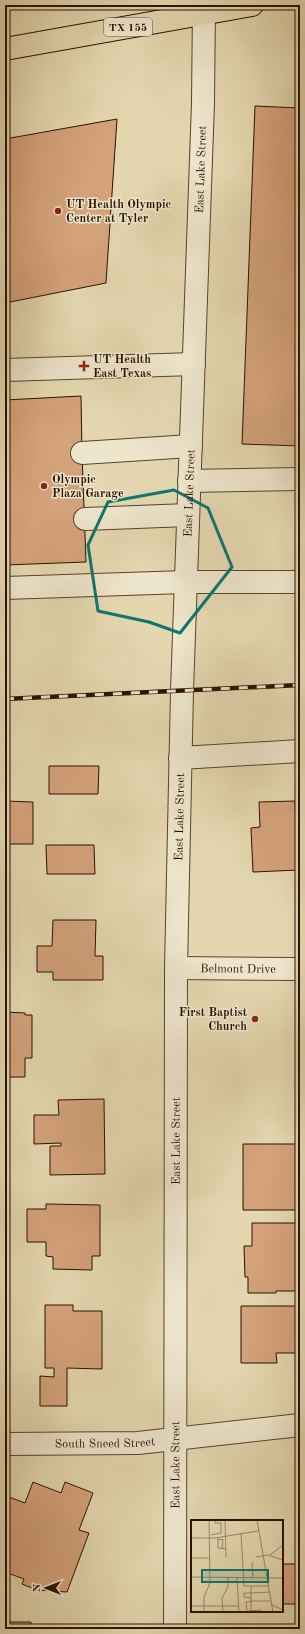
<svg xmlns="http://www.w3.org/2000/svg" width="305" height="1634" viewBox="0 0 305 1634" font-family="'Old Standard TT',serif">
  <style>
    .building { fill: #d4a27b; stroke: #291100 }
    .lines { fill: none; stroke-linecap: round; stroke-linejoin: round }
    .minor-casing { stroke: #58422c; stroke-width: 24 }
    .major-casing { stroke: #291100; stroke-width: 24 }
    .minor { stroke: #ede5cc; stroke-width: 22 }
    .major { stroke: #e4d7b0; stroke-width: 22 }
    .rail-casing { stroke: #291100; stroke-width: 4.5 }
    .rail { stroke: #ede5cc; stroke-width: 3; stroke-dasharray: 9; stroke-linecap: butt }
    .marked { fill: none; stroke: #0f766e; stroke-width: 3; stroke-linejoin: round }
    .poi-dot { fill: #8f2418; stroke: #ede5cc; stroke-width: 1.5 }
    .labels { text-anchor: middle; stroke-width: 3; stroke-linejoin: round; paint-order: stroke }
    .shield { fill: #ede5cc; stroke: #64513d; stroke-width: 1 }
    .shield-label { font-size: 11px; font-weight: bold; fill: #291100 }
    .street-label { font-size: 12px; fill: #291100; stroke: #ede5cc }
    .poi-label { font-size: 12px; font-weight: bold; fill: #291100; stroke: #ede5cc; text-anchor: start }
    .inset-road { fill: none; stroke: #99886a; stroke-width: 1 }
    .view { fill: #0f766e; fill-opacity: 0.15; stroke: #0f766e; stroke-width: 2 }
    .inset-edge { fill: none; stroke: #291100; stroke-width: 2 }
  </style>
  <rect width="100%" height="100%" fill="#e4d7b0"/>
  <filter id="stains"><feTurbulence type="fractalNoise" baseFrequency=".005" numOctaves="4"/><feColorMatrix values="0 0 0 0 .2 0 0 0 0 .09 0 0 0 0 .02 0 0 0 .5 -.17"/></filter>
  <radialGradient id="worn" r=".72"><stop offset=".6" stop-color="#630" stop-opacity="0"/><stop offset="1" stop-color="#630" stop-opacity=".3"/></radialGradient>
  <!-- building -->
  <path class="building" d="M 255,106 L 300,108 L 300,446 L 242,444 Z
    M 117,119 L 106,283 L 5,303 L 5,139 Z
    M 81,396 L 82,453 L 86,562 L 5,565 L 5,400 Z
    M 49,766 L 99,766 L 98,794 L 49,794 Z
    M 5,801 L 33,802 L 33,844 L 5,844 Z
    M 295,801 L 296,829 L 300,829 L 300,880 L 299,870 L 253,872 L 251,828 L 260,827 L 259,802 Z
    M 46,845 L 94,845 L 95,874 L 47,874 Z
    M 53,920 L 96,920 L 95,956 L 103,956 L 103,980 L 53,980 L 53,972 L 37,972 L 37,946 L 52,946 Z
    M 5,1012 L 25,1013 L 25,1015 L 32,1015 L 32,1058 L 25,1058 L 25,1077 L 5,1077 Z
    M 104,1099 L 105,1174 L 50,1175 L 50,1146 L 61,1146 L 61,1143 L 34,1144 L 34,1115 L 59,1115 L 58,1100 Z
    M 243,1144 L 300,1144 L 300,1210 L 243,1210 Z
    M 46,1204 L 100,1205 L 100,1256 L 92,1256 L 92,1270 L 53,1269 L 53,1257 L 46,1256 L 46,1242 L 27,1242 L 27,1209 L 46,1209 Z
    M 252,1223 L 300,1223 L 300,1291 L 276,1291 L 276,1293 L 248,1293 L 248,1277 L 245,1277 L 244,1246 L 252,1246 Z
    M 45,1305 L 73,1305 L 73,1311 L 102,1311 L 102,1369 L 67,1368 L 67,1406 L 40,1406 L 40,1376 L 54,1377 L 54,1368 L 45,1368 Z
    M 241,1306 L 300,1306 L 300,1353 L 276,1353 L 277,1363 L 241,1363 Z
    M 33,1482 L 61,1493 L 65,1482 L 93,1493 L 79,1530 L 89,1533 L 67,1592 L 37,1590 L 22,1584 L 24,1579 L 5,1572 L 5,1509 L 9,1497 L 25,1503 Z
    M 297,1555 L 300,1555 L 300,1604 L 282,1604 L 282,1564 L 297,1564 Z
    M 5,1622 L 31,1622 L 31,1629 L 5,1629 Z"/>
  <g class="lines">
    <defs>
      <g id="minor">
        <path d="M 5,370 L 194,364"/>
        <path d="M 82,453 L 191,446"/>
        <path d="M 189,481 L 300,479"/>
        <path d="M 85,519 L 188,515"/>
        <path d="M 5,588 L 185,582 L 300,582"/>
        <path d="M 180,758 L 300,751"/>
        <path id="s1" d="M 176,968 L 300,969"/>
        <path id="s2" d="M 5,1444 L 138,1443 L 300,1425"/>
        <path id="s3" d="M 175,1629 L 176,968 L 182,691 L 203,103 L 204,5"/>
      </g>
      <path id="major" d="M 5,49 L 252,5"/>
    </defs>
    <!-- minor casing -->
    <use href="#minor" class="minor-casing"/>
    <!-- major casing -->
    <use href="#major" class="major-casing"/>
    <!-- minor -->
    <use href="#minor" class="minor"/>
    <!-- major -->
    <use href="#major" class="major"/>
    <defs>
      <path id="rail" d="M 5,699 L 300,685"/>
    </defs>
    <!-- rail casing -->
    <use href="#rail" class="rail-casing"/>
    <!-- rail -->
    <use href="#rail" class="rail"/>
  </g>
  <!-- marked area -->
  <path class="marked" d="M 174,490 L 208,508 L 232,567 L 180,633 L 149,622 L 98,611 L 88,545 L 108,502 Z"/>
  <!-- markers -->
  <g class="poi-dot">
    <circle cx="58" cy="211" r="4"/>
    <path d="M82 360h4v4h4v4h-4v4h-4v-4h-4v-4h4z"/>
    <circle cx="44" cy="486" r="4"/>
    <circle cx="255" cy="1019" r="4"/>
  </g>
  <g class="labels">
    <!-- shield labels -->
    <rect class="shield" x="104" y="18" width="48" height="18" rx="3"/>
    <g class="shield-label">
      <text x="128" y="31">TX 155</text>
    </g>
    <!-- street labels -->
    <g class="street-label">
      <text dy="4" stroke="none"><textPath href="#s3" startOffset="1460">East Lake Street</textPath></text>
      <text dy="4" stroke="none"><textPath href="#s3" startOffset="1136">East Lake Street</textPath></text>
      <text dy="4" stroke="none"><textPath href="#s3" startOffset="812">East Lake Street</textPath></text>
      <text dy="4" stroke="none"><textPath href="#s1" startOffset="62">Belmont Drive</textPath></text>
      <text dy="4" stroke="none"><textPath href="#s3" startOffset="488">East Lake Street</textPath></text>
      <text dy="4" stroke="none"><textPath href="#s2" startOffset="100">South Sneed Street</textPath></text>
      <text dy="4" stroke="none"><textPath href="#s3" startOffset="164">East Lake Street</textPath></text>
    </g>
    <!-- poi labels -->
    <g class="poi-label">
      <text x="66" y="208">UT Health Olympic<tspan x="66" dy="14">Center at Tyler</tspan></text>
      <text x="93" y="363">UT Health<tspan x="93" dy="14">East Texas</tspan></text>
      <text x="52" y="483">Olympic<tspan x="52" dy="14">Plaza Garage</tspan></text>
      <text x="247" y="1016" text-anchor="end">First Baptist<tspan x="247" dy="14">Church</tspan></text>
    </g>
  </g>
  <!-- overview -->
  <g transform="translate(191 1520)">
    <rect width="92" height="92" fill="#e4d7b0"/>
    <path class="inset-road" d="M 34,0 L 35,37M 66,0 L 82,92M 50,13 L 53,66 L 77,66M 20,15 L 30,13 L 30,3 L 24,3 L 24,0M 27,17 L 27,28 L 35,29M 0,18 L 24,18 L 67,11M 27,20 L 32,19 L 31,29M 79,35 L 92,25M 65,37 L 77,35 L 92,40M 0,38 L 18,38M 61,42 L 62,58M 0,57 L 92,58M 46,57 L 48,92M 60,66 L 60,73 L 53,73 L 53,77 L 60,78M 81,85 L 92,90M 0,86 L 48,86M 70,90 L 56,91 L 55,82 L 60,81 L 60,73 L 79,72M 60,91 L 60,81 L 80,81M 13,92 L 13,77 L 19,63 L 18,0M 32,92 L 31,78 L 37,67 L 37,57"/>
    <path class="view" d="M 11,50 L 77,50 L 77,62 L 11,62 Z"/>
    <rect width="92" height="92" class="inset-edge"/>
  </g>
  <!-- margin -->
  <rect width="305" height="1634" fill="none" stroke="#e4d7b0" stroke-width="20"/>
  <rect x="6" y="6" width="293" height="1622" fill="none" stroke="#291100" stroke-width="2"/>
  <rect x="10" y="10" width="285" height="1614" fill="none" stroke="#291100"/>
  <!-- north arrow -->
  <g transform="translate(46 1588) rotate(270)" stroke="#ede5cc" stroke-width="3" paint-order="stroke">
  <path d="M0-3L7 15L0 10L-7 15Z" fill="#291100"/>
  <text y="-6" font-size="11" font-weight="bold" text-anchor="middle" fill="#291100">N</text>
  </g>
  <rect width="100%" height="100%" filter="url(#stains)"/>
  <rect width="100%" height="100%" fill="url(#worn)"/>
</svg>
